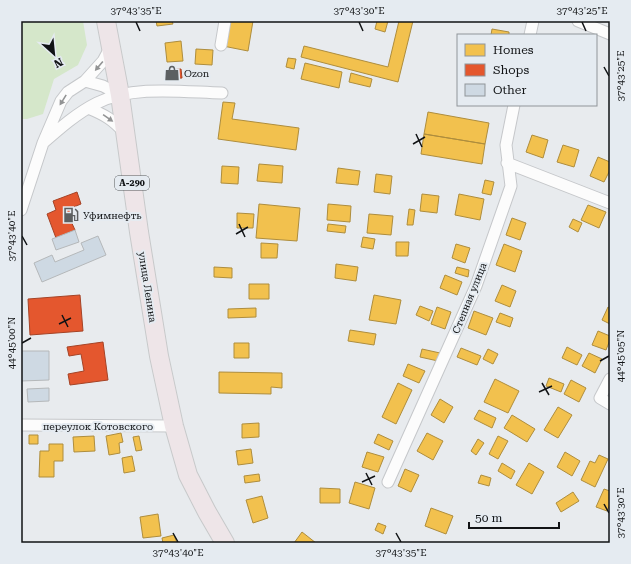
<svg xmlns="http://www.w3.org/2000/svg" width="631" height="564" viewBox="0 0 631 564" font-family="'Roboto Serif',serif">
  <style>
    .green { fill: #d5e7ca }
    .homes { fill: #f2c14e; stroke: #ae8d3d }
    .shops { fill: #e4572e; stroke: #a54326 }
    .building { fill: #ced9e3; stroke: #b5b8ba }
    .lines { fill: none; stroke-linecap: round; stroke-linejoin: round }
    .minor-casing { stroke: #c5c7ca; stroke-width: 13 }
    .trunk-casing { stroke: #c7c9ca; stroke-width: 20 }
    .minor { stroke: #fcfcfc; stroke-width: 11 }
    .trunk { stroke: #eee5e8; stroke-width: 18 }
    .oneway { fill: #929394 }
    .ticks { fill: none; stroke: #111315; stroke-width: 1.5 }
    .labels { text-anchor: middle; stroke-width: 4; stroke-linejoin: round; paint-order: stroke }
    .shield { fill: #e5ebf1; stroke: #515457; stroke-width: 1 }
    .shield-label { font-size: 9px; font-weight: bold; fill: #111315 }
    .poi-label { font-size: 10px; fill: #111315; stroke: #e5ebf1; text-anchor: start }
    .street-label { font-size: 10px; fill: #111315; stroke: #e5ebf1 }
    .neatline { fill: none; stroke: #111315; stroke-width: 1.5 }
    .ticks-label { font-size: 10px; text-anchor: middle; fill: #111315 }
  </style>
  <rect width="100%" height="100%" fill="#e8ebee"/>
  <!-- green -->
  <path class="green" d="M 21,21 L 83,21 L 87,45 L 78,65 L 54,79 L 43,114 L 27,119 L 21,119 Z"/>
  <!-- homes -->
  <path class="homes" d="M 156,21 L 172,21 L 173,24 L 157,26 Z
    M 227,21 L 253,21 L 248,51 L 223,46 Z
    M 377,21 L 388,21 L 385,32 L 375,29 Z
    M 399,21 L 413,21 L 398,82 L 301,57 L 304,46 L 388,67 Z
    M 492,29 L 509,32 L 509,35 L 491,35 Z
    M 181,41 L 183,61 L 167,62 L 165,43 Z
    M 196,49 L 213,50 L 212,65 L 195,64 Z
    M 288,58 L 296,59 L 294,69 L 286,67 Z
    M 305,63 L 342,72 L 339,88 L 301,79 Z
    M 351,73 L 372,79 L 370,87 L 349,82 Z
    M 223,102 L 235,103 L 232,119 L 299,128 L 296,150 L 218,139 Z
    M 428,112 L 489,123 L 485,144 L 424,134 Z
    M 424,134 L 485,144 L 482,164 L 421,154 Z
    M 532,135 L 548,140 L 543,158 L 526,152 Z
    M 563,145 L 579,150 L 574,167 L 557,162 Z
    M 598,157 L 610,162 L 610,170 L 604,182 L 590,176 Z
    M 259,164 L 283,166 L 282,183 L 257,181 Z
    M 222,166 L 239,167 L 238,184 L 221,183 Z
    M 338,168 L 360,171 L 358,185 L 336,183 Z
    M 376,174 L 392,176 L 390,194 L 374,192 Z
    M 485,180 L 494,182 L 491,195 L 482,193 Z
    M 422,194 L 439,196 L 437,213 L 420,211 Z
    M 459,194 L 484,199 L 480,220 L 455,215 Z
    M 259,204 L 300,208 L 297,241 L 256,238 Z
    M 328,204 L 351,206 L 350,222 L 327,220 Z
    M 588,205 L 606,212 L 599,228 L 581,220 Z
    M 409,209 L 415,210 L 413,225 L 407,225 Z
    M 237,213 L 254,214 L 253,228 L 237,228 Z
    M 369,214 L 393,216 L 391,235 L 367,233 Z
    M 512,218 L 526,223 L 520,240 L 506,235 Z
    M 573,219 L 582,223 L 578,232 L 569,227 Z
    M 328,224 L 346,226 L 345,233 L 327,231 Z
    M 363,237 L 375,239 L 373,249 L 361,247 Z
    M 396,242 L 409,242 L 408,256 L 396,256 Z
    M 261,243 L 278,244 L 277,258 L 261,258 Z
    M 456,244 L 470,248 L 465,263 L 452,258 Z
    M 504,244 L 522,251 L 515,272 L 496,265 Z
    M 336,264 L 358,267 L 356,281 L 335,278 Z
    M 214,267 L 232,268 L 232,278 L 214,277 Z
    M 457,267 L 469,270 L 468,277 L 455,273 Z
    M 445,275 L 462,282 L 457,295 L 440,288 Z
    M 249,284 L 269,284 L 269,299 L 249,299 Z
    M 502,285 L 516,291 L 510,307 L 495,301 Z
    M 374,295 L 401,300 L 396,324 L 369,320 Z
    M 420,306 L 433,311 L 429,321 L 416,315 Z
    M 437,307 L 451,312 L 445,329 L 431,324 Z
    M 608,307 L 610,308 L 610,324 L 602,320 Z
    M 256,308 L 256,317 L 228,318 L 228,309 Z
    M 474,311 L 493,318 L 486,335 L 468,328 Z
    M 500,313 L 513,318 L 510,327 L 496,322 Z
    M 350,330 L 376,334 L 374,345 L 348,341 Z
    M 598,331 L 610,336 L 610,340 L 606,350 L 592,345 Z
    M 234,343 L 249,343 L 249,358 L 234,358 Z
    M 567,347 L 582,355 L 577,365 L 562,358 Z
    M 461,348 L 481,356 L 477,365 L 457,357 Z
    M 422,349 L 440,353 L 438,361 L 420,357 Z
    M 488,349 L 498,354 L 493,364 L 483,359 Z
    M 589,353 L 602,359 L 595,373 L 582,366 Z
    M 408,364 L 425,371 L 419,383 L 403,376 Z
    M 219,372 L 282,373 L 282,388 L 271,387 L 271,394 L 219,393 Z
    M 549,378 L 564,384 L 561,392 L 546,386 Z
    M 495,379 L 519,391 L 508,413 L 484,402 Z
    M 571,380 L 586,388 L 579,402 L 564,394 Z
    M 398,383 L 412,390 L 396,424 L 382,417 Z
    M 440,399 L 453,407 L 444,423 L 431,415 Z
    M 558,407 L 572,415 L 558,438 L 544,430 Z
    M 479,410 L 496,418 L 492,428 L 474,419 Z
    M 512,415 L 535,429 L 527,442 L 504,428 Z
    M 259,423 L 259,437 L 242,438 L 242,424 Z
    M 121,433 L 123,442 L 119,443 L 120,453 L 109,455 L 106,436 Z
    M 427,433 L 443,441 L 433,460 L 417,451 Z
    M 378,434 L 393,441 L 389,450 L 374,443 Z
    M 29,435 L 38,435 L 38,444 L 29,444 Z
    M 94,436 L 95,451 L 74,452 L 73,437 Z
    M 139,436 L 142,450 L 136,451 L 133,437 Z
    M 498,436 L 508,441 L 498,459 L 489,454 Z
    M 478,439 L 484,443 L 476,455 L 471,451 Z
    M 49,444 L 63,444 L 63,461 L 54,461 L 54,477 L 39,477 L 40,451 L 49,451 Z
    M 251,449 L 253,463 L 238,465 L 236,451 Z
    M 367,452 L 384,457 L 378,472 L 362,467 Z
    M 565,452 L 580,461 L 572,476 L 557,467 Z
    M 599,455 L 608,459 L 595,487 L 581,480 L 590,461 L 595,463 Z
    M 132,456 L 135,471 L 124,473 L 122,458 Z
    M 502,463 L 515,471 L 511,479 L 498,471 Z
    M 529,463 L 544,472 L 532,494 L 516,485 Z
    M 405,469 L 419,475 L 411,492 L 398,486 Z
    M 259,474 L 260,481 L 245,483 L 244,476 Z
    M 481,475 L 491,478 L 489,486 L 478,483 Z
    M 355,482 L 375,488 L 369,509 L 349,503 Z
    M 320,488 L 340,489 L 340,503 L 320,503 Z
    M 604,489 L 610,491 L 610,504 L 607,511 L 596,507 Z
    M 573,492 L 579,501 L 561,512 L 556,503 Z
    M 262,496 L 268,518 L 253,523 L 246,500 Z
    M 431,508 L 453,516 L 446,534 L 425,526 Z
    M 158,514 L 161,536 L 143,538 L 140,517 Z
    M 378,523 L 386,526 L 383,534 L 375,530 Z
    M 302,532 L 316,543 L 294,543 Z
    M 174,535 L 177,543 L 163,543 L 162,538 Z"/>
  <!-- shops -->
  <path class="shops" d="M 181,69 L 182,78 L 167,79 L 166,70 Z
    M 77,192 L 81,204 L 71,208 L 75,217 L 70,219 L 75,230 L 56,238 L 47,214 L 56,210 L 53,201 Z
    M 80,295 L 83,331 L 30,335 L 28,299 Z
    M 103,342 L 108,380 L 70,385 L 68,374 L 84,371 L 81,354 L 69,356 L 67,347 Z"/>
  <!-- building -->
  <path class="building" d="M 75,230 L 79,242 L 56,250 L 52,239 Z
    M 98,236 L 106,255 L 42,282 L 34,263 L 52,255 L 55,262 L 84,250 L 81,243 Z
    M 21,351 L 49,351 L 49,380 L 21,381 Z
    M 49,388 L 49,401 L 28,402 L 27,389 Z"/>
  <g class="lines">
    <defs>
      <path id="minor" d="M 578,21 L 610,34
        M 530,35 L 533,21
        M 221,45 L 225,21
        M 85,81 L 103,61 L 110,48
        M 88,108 C 105,115 112,119 125,133
        M 43,143 C 60,128 77,113 97,103 C 133,85 183,92 222,93
        M 507,163 L 610,203
        M 21,210 L 43,143 L 61,101 L 68,92 L 85,81 L 103,86 L 120,95
        M 610,379 L 600,398 L 610,404
        M 21,425 L 174,426
        M 388,482 L 476,286 L 511,186 L 506,145 L 514,105"/>
      <path id="trunk" d="M 106,21 L 120,95 L 139,232 L 159,356 L 174,426 L 188,475 L 207,512 L 225,543"/>
    </defs>
    <!-- minor casing -->
    <use href="#minor" class="minor-casing"/>
    <!-- trunk casing -->
    <use href="#trunk" class="trunk-casing"/>
    <!-- minor -->
    <use href="#minor" class="minor"/>
    <!-- trunk -->
    <use href="#trunk" class="trunk"/>
  </g>
  <!-- one-way arrows -->
  <defs><path id="oneway-solid" d="M-6-.8H1V-3.2L6.5 0L1 3.2V.8H-6Z"/></defs>
  <g class="oneway">
    <use href="#oneway-solid" transform="translate(99 66) rotate(130)"/>
    <use href="#oneway-solid" transform="translate(63 100) rotate(122)"/>
    <use href="#oneway-solid" transform="translate(108 118) rotate(35)"/>
  </g>
  <!-- ticks -->
  <path class="ticks" d="M 136,22 L 140,31M 359,22 L 363,31M 582,22 L 586,31M 604,67 L 609,76M 416,134 L 422,147M 413,144 L 425,137M 239,224 L 245,237M 236,234 L 248,227M 22,236 L 27,245M 62,315 L 68,327M 59,324 L 71,318M 22,343 L 31,338M 600,361 L 609,356M 542,383 L 549,395M 539,392 L 552,386M 366,473 L 372,485M 362,482 L 375,476M 604,504 L 609,513M 173,533 L 178,542M 396,533 L 401,542"/>
  <!-- icons -->
  <defs>
    <symbol id="shop-bare" viewBox="-9 -9 18 18"><path d="M-5-2.5h2.3a2.7 3.5 0 0 1 5.4 0H5L5.5 6h-11ZM-1.5-2.5h3a1.5 2.3 0 0 0-3 0Z" fill="#5c5f61" stroke="#e5ebf1" stroke-width="2.5" paint-order="stroke"/></symbol>
    <symbol id="fuel-bare" viewBox="-9 -9 18 18"><path d="M-5.5-6h7V0h2V4h1.3V-2.5L3-4.5l.8-.8L6-3V5H2.5V1h-1V6h-7ZM-4.2-4.7v3.2H.2V-4.7Z" fill="#5c5f61" stroke="#e5ebf1" stroke-width="2.5" paint-order="stroke"/></symbol>
  </defs>
  <g fill-rule="evenodd">
    <use href="#shop-bare" x="161" y="62" width="22" height="22"/>
    <use href="#fuel-bare" x="60" y="204" width="22" height="22"/>
  </g>
  <g class="labels">
    <!-- shield labels -->
    <rect class="shield" x="115" y="176" width="34" height="14" rx="3"/>
    <g class="shield-label">
      <text x="132" y="186">А-290</text>
    </g>
    <!-- poi labels -->
    <g class="poi-label">
      <text x="184" y="77">Ozon</text>
      <text x="83" y="219">Уфимнефть</text>
    </g>
    <!-- street labels -->
    <g class="street-label">
      <text transform="translate(148 287) rotate(81)" y="4">улица Ленина</text>
      <text transform="translate(469 298) rotate(-68)" y="4">Степная улица</text>
      <text x="98" y="430">переулок Котовского</text>
    </g>
  </g>
  <!-- border -->
  <rect width="631" height="564" fill="none" stroke="#e5ebf1" stroke-width="44"/>
  <!-- legend -->
  <rect x="457" y="34" width="140" height="72" fill="#e5ebf1" stroke="#909599"/>
  <rect x="465" y="44" width="20" height="12" fill="#f2c14e" stroke="#909599"/>
  <text x="493" y="54" font-size="12" fill="#111315">Homes</text>
  <rect x="465" y="64" width="20" height="12" fill="#e4572e" stroke="#909599"/>
  <text x="493" y="74" font-size="12" fill="#111315">Shops</text>
  <rect x="465" y="84" width="20" height="12" fill="#ced9e3" stroke="#909599"/>
  <text x="493" y="94" font-size="12" fill="#111315">Other</text>
  <!-- north arrow -->
  <g transform="translate(54 54) rotate(153)" stroke="#e5ebf1" stroke-width="3" paint-order="stroke">
  <path d="M0-3L7 15L0 10L-7 15Z" fill="#111315"/>
  <text y="-6" font-size="11" font-weight="bold" text-anchor="middle" fill="#111315">N</text>
  </g>
  <!-- scale -->
  <path d="M469 522v6h90v-6" fill="none" stroke="#111315" stroke-width="2"/>
  <text x="475" y="522" font-size="12" fill="#111315" stroke="#e5ebf1" stroke-width="3" paint-order="stroke">50 m</text>
  <rect x="22" y="22" width="587" height="520" class="neatline"/>
  <g class="ticks-label">
    <text x="136" y="14">37°43'35"E</text>
    <text x="359" y="14">37°43'30"E</text>
    <text x="582" y="14">37°43'25"E</text>
    <text transform="translate(620 76) rotate(-90)" y="4">37°43'25"E</text>
    <text transform="translate(11 236) rotate(-90)" y="4">37°43'40"E</text>
    <text transform="translate(11 343) rotate(-90)" y="4">44°45'00"N</text>
    <text transform="translate(620 356) rotate(-90)" y="4">44°45'05"N</text>
    <text transform="translate(620 513) rotate(-90)" y="4">37°43'30"E</text>
    <text x="178" y="556">37°43'40"E</text>
    <text x="401" y="556">37°43'35"E</text>
  </g>
</svg>
